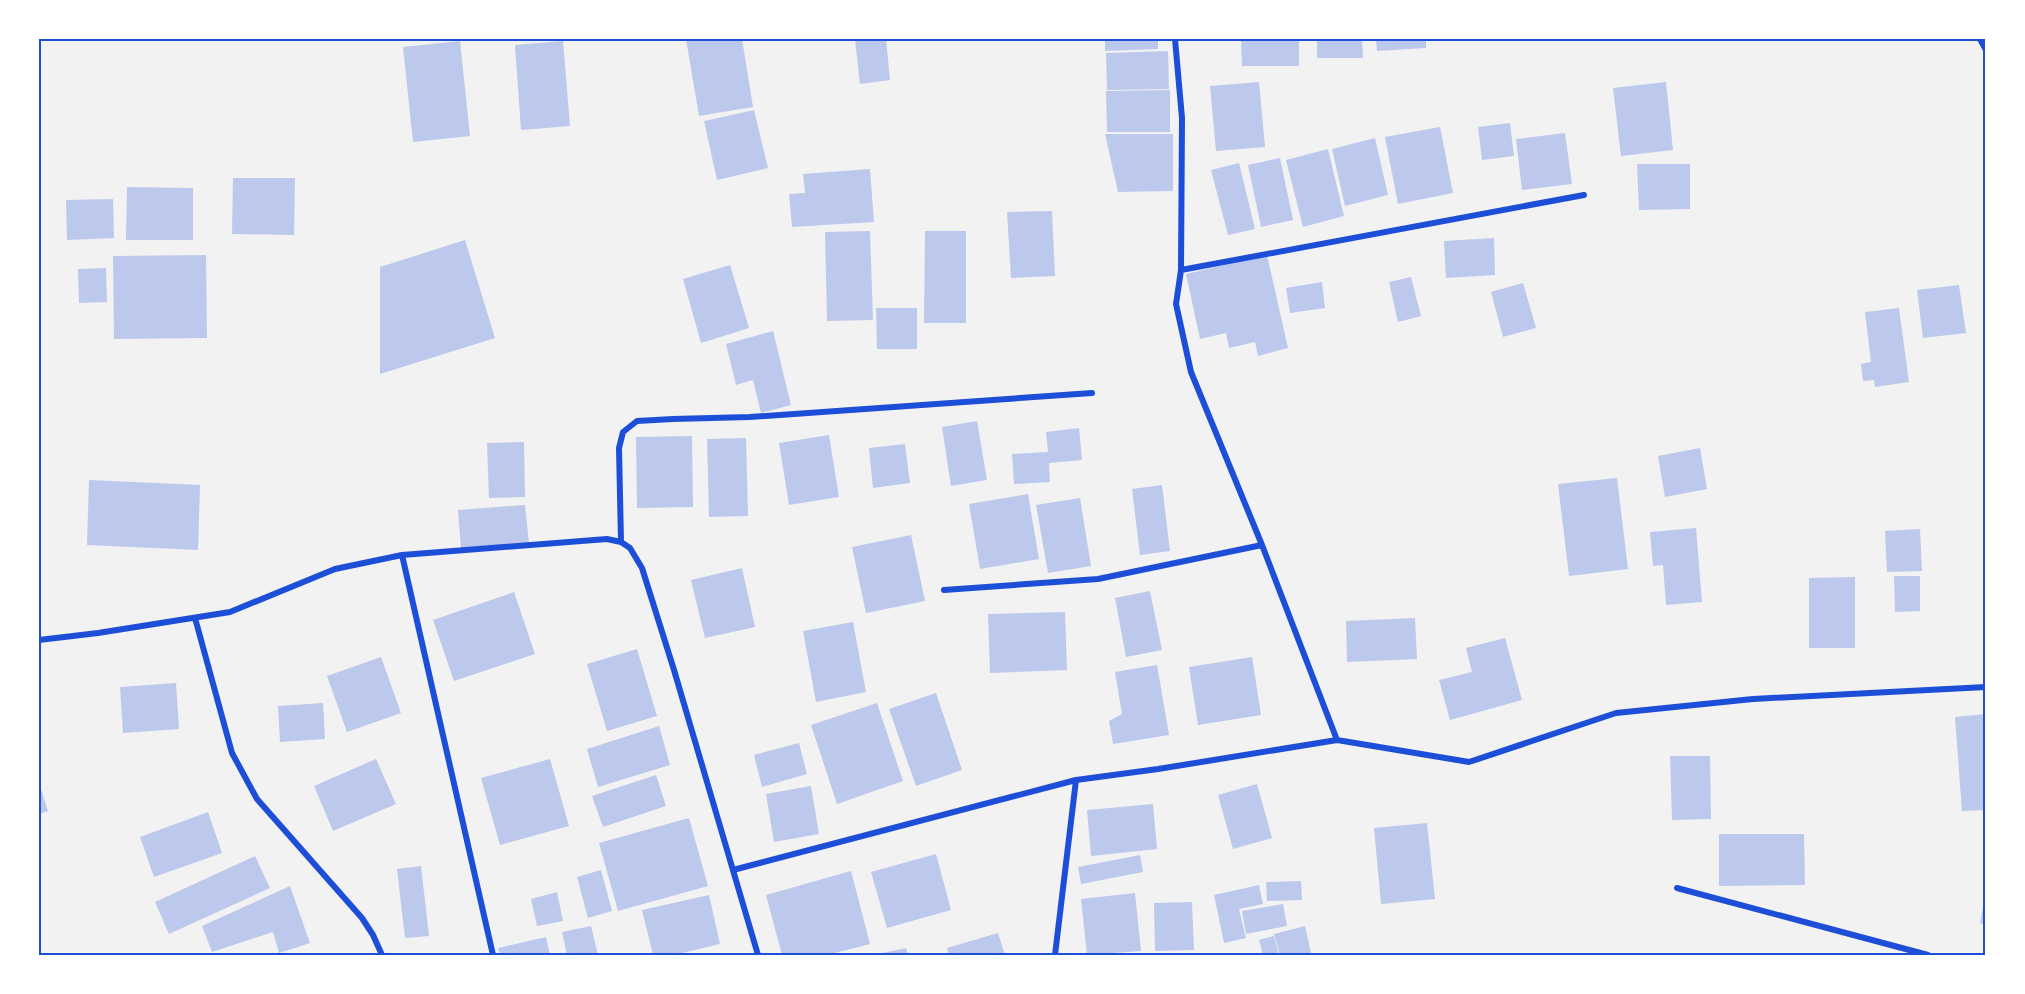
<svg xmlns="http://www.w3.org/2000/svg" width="2025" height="994" viewBox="0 0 2025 994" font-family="Figtree,sans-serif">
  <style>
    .building { fill: #bdc9ec }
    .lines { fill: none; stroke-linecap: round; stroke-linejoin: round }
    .minor { stroke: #1d4ed8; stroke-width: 6 }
    .neatline { fill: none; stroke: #1d4ed8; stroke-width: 2 }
  </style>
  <rect width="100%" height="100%" fill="#f2f2f2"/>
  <!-- building -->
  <path class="building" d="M 686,39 L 742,39 L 753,107 L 699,116 Z
    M 855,39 L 886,39 L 890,80 L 860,84 Z
    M 1105,39 L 1158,39 L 1158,49 L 1105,51 Z
    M 1241,39 L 1299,39 L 1299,66 L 1242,66 Z
    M 1317,39 L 1362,39 L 1363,58 L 1317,58 Z
    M 1376,39 L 1426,39 L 1426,48 L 1377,51 Z
    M 460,41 L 470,136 L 413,142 L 403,47 Z
    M 563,41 L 570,126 L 521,130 L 515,45 Z
    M 1168,51 L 1169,89 L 1107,90 L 1106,53 Z
    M 1259,82 L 1265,147 L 1216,151 L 1210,86 Z
    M 1666,82 L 1673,150 L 1621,156 L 1613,88 Z
    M 1170,90 L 1170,132 L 1107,132 L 1106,91 Z
    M 754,110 L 768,168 L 717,180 L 704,121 Z
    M 1510,123 L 1514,156 L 1482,160 L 1478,127 Z
    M 1440,127 L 1453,193 L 1398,204 L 1385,137 Z
    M 1565,133 L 1572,184 L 1522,190 L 1516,139 Z
    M 1105,134 L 1173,134 L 1173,191 L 1118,192 Z
    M 1375,138 L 1388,195 L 1345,206 L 1332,149 Z
    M 1328,149 L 1344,216 L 1303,227 L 1286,160 Z
    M 1280,158 L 1293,220 L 1261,227 L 1248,165 Z
    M 1239,163 L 1255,229 L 1228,235 L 1211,170 Z
    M 1637,164 L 1690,164 L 1690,209 L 1639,210 Z
    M 870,169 L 874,222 L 792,227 L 789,194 L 805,193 L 803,174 Z
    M 233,178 L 295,178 L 294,235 L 232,234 Z
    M 127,187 L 193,188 L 193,240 L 126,240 Z
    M 113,199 L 114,238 L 67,240 L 66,200 Z
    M 1052,211 L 1055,276 L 1011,278 L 1007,212 Z
    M 870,231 L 873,320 L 827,321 L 825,232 Z
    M 925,231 L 966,231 L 966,323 L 924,323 Z
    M 1494,238 L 1495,275 L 1446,278 L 1444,241 Z
    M 465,240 L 495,338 L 380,374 L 380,267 Z
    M 206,255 L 207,338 L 114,339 L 113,256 Z
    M 1267,255 L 1288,348 L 1258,356 L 1255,342 L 1229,348 L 1226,333 L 1200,339 L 1186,274 Z
    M 730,265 L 749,328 L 701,343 L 683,279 Z
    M 106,268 L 107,302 L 79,303 L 78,269 Z
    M 1411,277 L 1421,316 L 1398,322 L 1389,282 Z
    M 1322,282 L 1325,308 L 1290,313 L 1286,288 Z
    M 1523,283 L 1536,328 L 1503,337 L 1491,292 Z
    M 1959,285 L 1966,333 L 1923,338 L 1917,290 Z
    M 876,308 L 917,308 L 917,349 L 877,349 Z
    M 1899,308 L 1909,382 L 1875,387 L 1874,380 L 1863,381 L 1861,364 L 1871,362 L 1865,312 Z
    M 773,331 L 791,405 L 761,413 L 753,380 L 736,385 L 726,344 Z
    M 977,421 L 987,480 L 951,486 L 942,427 Z
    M 1079,428 L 1082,460 L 1049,463 L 1050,482 L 1014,484 L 1012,454 L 1048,452 L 1046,432 Z
    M 829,435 L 839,497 L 789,505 L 779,443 Z
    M 692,436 L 693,507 L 637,508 L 636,437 Z
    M 746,438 L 748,516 L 709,517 L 707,439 Z
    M 524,442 L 525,497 L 489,498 L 487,443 Z
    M 905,444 L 910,483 L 873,488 L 869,448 Z
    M 1700,448 L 1707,489 L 1665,497 L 1658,456 Z
    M 1617,478 L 1628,569 L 1569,576 L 1558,484 Z
    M 89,480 L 200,485 L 198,550 L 87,545 Z
    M 1162,485 L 1170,551 L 1140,555 L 1132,489 Z
    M 1028,494 L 1039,559 L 980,569 L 969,504 Z
    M 1080,498 L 1091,566 L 1048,573 L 1036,505 Z
    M 525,505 L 529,543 L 461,549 L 458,510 Z
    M 1696,528 L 1702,602 L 1666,605 L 1663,565 L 1653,566 L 1650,532 Z
    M 1920,529 L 1922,571 L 1887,572 L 1885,531 Z
    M 911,535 L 925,601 L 866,613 L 852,547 Z
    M 742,568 L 755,627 L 705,638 L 691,580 Z
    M 1894,576 L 1920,576 L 1920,611 L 1895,612 Z
    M 1855,577 L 1855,648 L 1809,648 L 1809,578 Z
    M 1150,591 L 1162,650 L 1126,657 L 1115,598 Z
    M 514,592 L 535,654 L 454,681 L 433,620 Z
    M 1065,612 L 1067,670 L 990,673 L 988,614 Z
    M 1415,618 L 1417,659 L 1347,662 L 1346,621 Z
    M 853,622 L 866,692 L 816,702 L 803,631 Z
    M 1505,638 L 1522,700 L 1450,720 L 1439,680 L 1472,672 L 1466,648 Z
    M 637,649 L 657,716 L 607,731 L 587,664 Z
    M 381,657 L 401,713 L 347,732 L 327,676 Z
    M 1252,657 L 1261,715 L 1198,725 L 1189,667 Z
    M 1157,665 L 1169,735 L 1113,744 L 1109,721 L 1122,714 L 1115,672 Z
    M 176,683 L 179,729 L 123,733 L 120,687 Z
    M 936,693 L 962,770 L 916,786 L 889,709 Z
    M 323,703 L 325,739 L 280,742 L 278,706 Z
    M 877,703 L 903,781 L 837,804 L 811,725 Z
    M 1986,714 L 1986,810 L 1962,811 L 1955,717 Z
    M 659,726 L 670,765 L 598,787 L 587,749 Z
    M 799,743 L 807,774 L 762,787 L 754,755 Z
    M 1670,756 L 1710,756 L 1711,819 L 1672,820 Z
    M 376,759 L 396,804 L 333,831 L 314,786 Z
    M 550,759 L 569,826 L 500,845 L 481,778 Z
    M 656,775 L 666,806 L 603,827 L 592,796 Z
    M 39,783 L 48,811 L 39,814 Z
    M 1257,784 L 1272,838 L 1233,849 L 1218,795 Z
    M 811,786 L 819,834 L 774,842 L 766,794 Z
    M 1153,804 L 1157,849 L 1091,856 L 1087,810 Z
    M 208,812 L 222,853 L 154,877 L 140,837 Z
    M 689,818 L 708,886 L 618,911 L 599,843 Z
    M 1427,823 L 1435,899 L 1381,904 L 1374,828 Z
    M 1719,834 L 1804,834 L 1805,885 L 1719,886 Z
    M 936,854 L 951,910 L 887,928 L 871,872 Z
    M 1140,855 L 1143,872 L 1081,884 L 1078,867 Z
    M 255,856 L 270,888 L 169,934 L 155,902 Z
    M 421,866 L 429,936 L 405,938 L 397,869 Z
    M 601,870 L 612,911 L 588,918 L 577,877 Z
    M 851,871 L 870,944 L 827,955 L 782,955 L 766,895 Z
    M 1301,881 L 1302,900 L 1267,901 L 1266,882 Z
    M 1259,885 L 1263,904 L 1239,909 L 1246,938 L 1224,943 L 1214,895 Z
    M 290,886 L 310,943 L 279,953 L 273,932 L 212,952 L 202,926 Z
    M 557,892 L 563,921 L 537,926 L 531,899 Z
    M 1135,893 L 1141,951 L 1087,955 L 1081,899 Z
    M 709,895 L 720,944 L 674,955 L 653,955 L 642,910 Z
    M 1985,895 L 1986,895 L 1986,925 L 1980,923 Z
    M 1192,902 L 1194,950 L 1155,951 L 1154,903 Z
    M 1283,904 L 1287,926 L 1246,934 L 1242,911 Z
    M 591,926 L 598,955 L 567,955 L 562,932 Z
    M 1305,926 L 1311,953 L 1303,955 L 1280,955 L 1274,934 Z
    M 998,933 L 1005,955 L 949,955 L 947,948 Z
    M 1274,936 L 1279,955 L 1263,955 L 1259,940 Z
    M 546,937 L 550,955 L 500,955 L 498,948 Z
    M 906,948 L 908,955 L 878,955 L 878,954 Z"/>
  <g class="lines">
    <!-- minor -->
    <path class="minor" d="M 1175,39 L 1182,118 L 1181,270 L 1176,304 L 1191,372 L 1262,545 L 1337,740 L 1469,762 L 1616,713 L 1753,699 L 1986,687
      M 1980,39 L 1986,50
      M 1181,270 L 1584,195
      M 621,542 L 619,448 L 623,432 L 637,421 L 673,419 L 750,417 L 1092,393
      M 402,555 L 493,955
      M 944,590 L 1098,579 L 1262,545
      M 195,618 L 232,753 L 257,799 L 362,918 L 373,935 L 382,955
      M 39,640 L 98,633 L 230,612 L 335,569 L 402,555 L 607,539 L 621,542 L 630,548 L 642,568 L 674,670 L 758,955
      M 733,870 L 1076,780 L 1158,769 L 1337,740
      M 1677,888 L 1928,955
      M 1055,955 L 1076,780"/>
  </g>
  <!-- border -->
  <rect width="2025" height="994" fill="none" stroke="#ffffff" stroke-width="81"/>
  <rect x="40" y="40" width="1944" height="914" class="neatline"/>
</svg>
